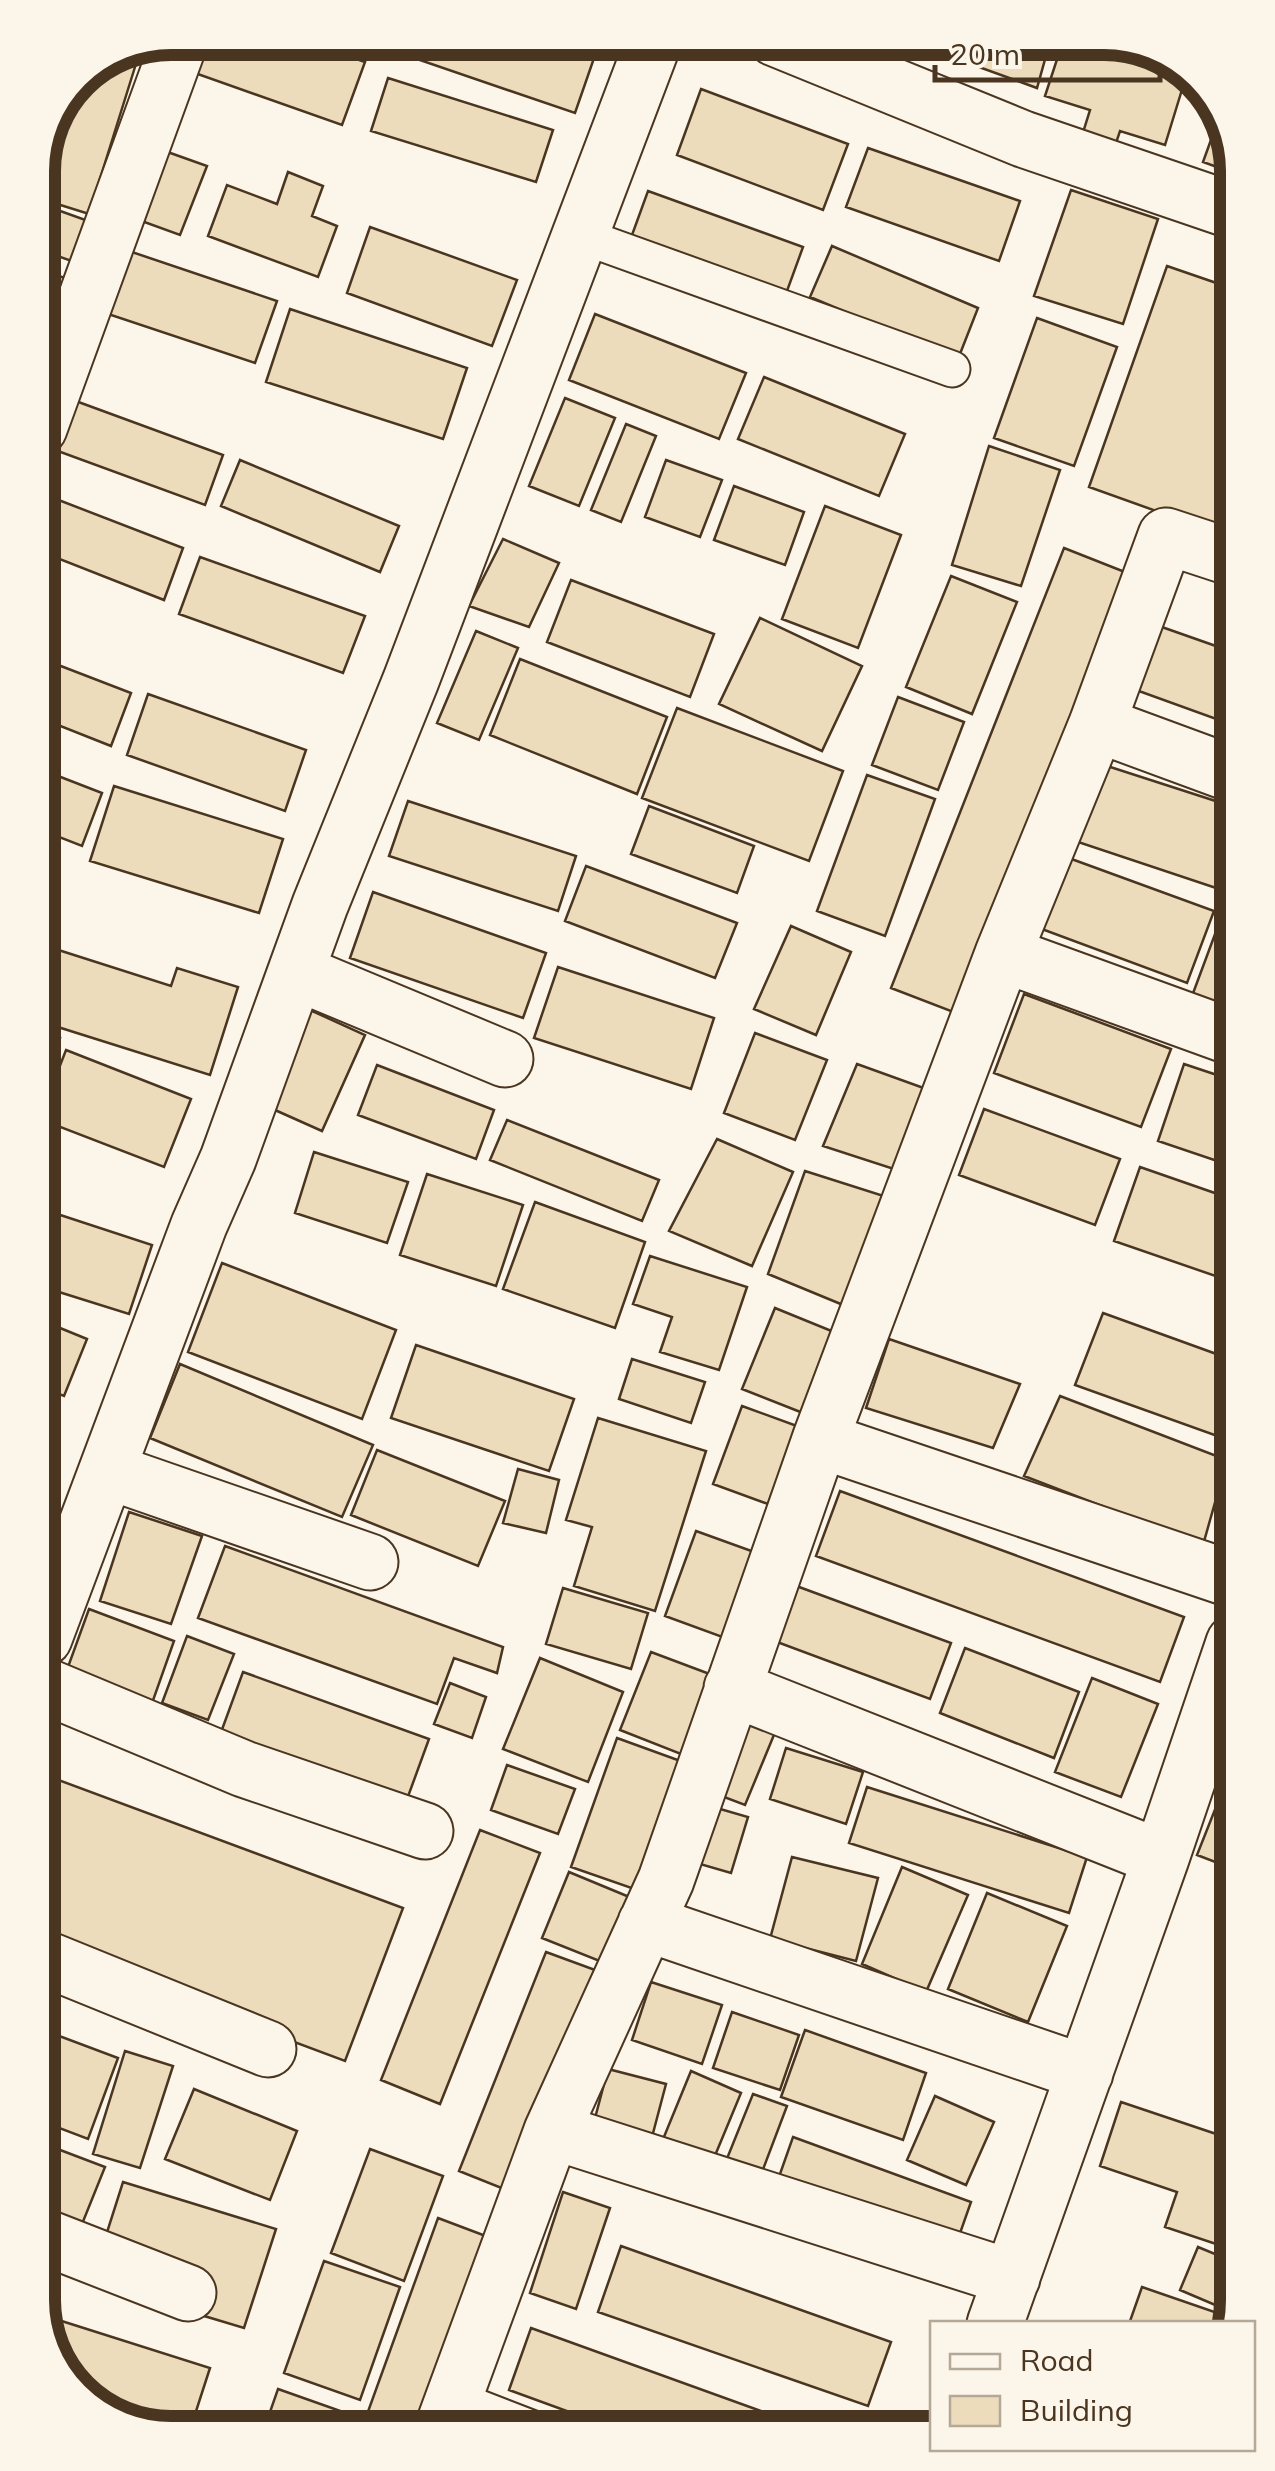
<svg xmlns="http://www.w3.org/2000/svg" width="1275" height="2471" viewBox="0 0 1275 2471" font-family="Mulish,sans-serif">
  <style>
    .building { fill: #ecdcbc; stroke: #4a3520; stroke-width: 2.5 }
    .lines { fill: none; stroke-linecap: round; stroke-linejoin: round }
    .service-casing { stroke: #4a3520; stroke-width: 39 }
    .minor-casing { stroke: #4a3520; stroke-width: 59 }
    .service { stroke: #fbf6e9; stroke-width: 35 }
    .minor { stroke: #fbf6e9; stroke-width: 55 }
    .rim { fill: none; stroke: #4a3520; stroke-width: 12 }
  </style>
  <rect width="100%" height="100%" fill="#fbf6e9"/>
  <!-- building -->
  <path class="building" d="M 204,38 L 296,38 L 365,62 L 342,125 L 192,72 Z
    M 418,38 L 601,38 L 575,113 L 411,57 Z
    M 821,38 L 902,38 L 891,65 Z
    M 921,38 L 1051,38 L 1037,88 L 918,45 Z
    M 1064,38 L 1095,38 L 1185,65 L 1188,70 L 1165,145 L 1120,131 L 1114,149 L 1081,139 L 1090,110 L 1045,96 Z
    M 140,51 L 89,214 L 38,198 L 38,163 L 77,76 Z
    M 388,78 L 553,130 L 536,182 L 371,131 Z
    M 701,89 L 848,144 L 823,210 L 677,155 Z
    M 1221,112 L 1228,121 L 1228,171 L 1203,162 Z
    M 868,148 L 1020,201 L 999,261 L 846,207 Z
    M 162,150 L 207,166 L 180,235 L 136,219 Z
    M 288,172 L 323,186 L 312,216 L 337,226 L 318,277 L 208,236 L 227,185 L 277,204 Z
    M 1071,190 L 1158,219 L 1123,324 L 1034,296 Z
    M 648,191 L 803,247 L 783,302 L 628,246 Z
    M 38,203 L 91,222 L 77,263 L 38,249 Z
    M 370,227 L 517,280 L 492,346 L 347,293 Z
    M 832,246 L 978,308 L 958,359 L 810,297 Z
    M 120,248 L 277,301 L 255,363 L 99,311 Z
    M 1167,266 L 1228,287 L 1229,537 L 1089,487 Z
    M 38,269 L 65,278 L 39,349 Z
    M 290,309 L 467,368 L 443,439 L 266,382 Z
    M 595,314 L 746,373 L 719,439 L 569,380 Z
    M 1037,318 L 1117,347 L 1074,466 L 994,438 Z
    M 764,377 L 905,434 L 879,496 L 738,439 Z
    M 565,398 L 615,418 L 579,506 L 529,486 Z
    M 73,400 L 223,455 L 205,505 L 55,450 Z
    M 626,424 L 656,436 L 621,522 L 591,510 Z
    M 989,446 L 1060,470 L 1021,586 L 952,565 Z
    M 240,460 L 399,526 L 380,572 L 221,506 Z
    M 666,460 L 722,480 L 700,537 L 645,517 Z
    M 734,486 L 804,512 L 785,565 L 714,540 Z
    M 43,494 L 183,548 L 164,600 L 39,551 L 39,503 Z
    M 825,506 L 901,535 L 858,648 L 782,619 Z
    M 503,539 L 559,563 L 529,627 L 469,606 Z
    M 1064,548 L 1135,576 L 961,1015 L 891,988 Z
    M 200,557 L 365,616 L 343,673 L 179,614 Z
    M 951,576 L 1017,602 L 972,714 L 906,687 Z
    M 571,580 L 714,634 L 690,697 L 547,642 Z
    M 760,618 L 862,666 L 822,751 L 719,704 Z
    M 1159,626 L 1230,651 L 1230,724 L 1136,690 Z
    M 476,631 L 518,648 L 479,740 L 437,723 Z
    M 40,658 L 131,693 L 111,746 L 40,718 Z
    M 520,659 L 667,717 L 637,794 L 490,735 Z
    M 148,694 L 306,750 L 285,811 L 127,755 Z
    M 898,697 L 964,722 L 938,790 L 872,765 Z
    M 677,708 L 843,771 L 809,861 L 642,798 Z
    M 1098,763 L 1231,806 L 1231,893 L 1072,840 Z
    M 40,769 L 102,793 L 82,846 L 41,830 Z
    M 867,775 L 935,799 L 885,936 L 817,911 Z
    M 114,786 L 283,839 L 259,913 L 90,861 Z
    M 408,801 L 576,856 L 558,911 L 389,856 Z
    M 649,806 L 754,846 L 737,893 L 631,854 Z
    M 1066,857 L 1214,911 L 1187,983 L 1039,928 Z
    M 586,866 L 737,923 L 715,978 L 565,921 Z
    M 373,892 L 546,953 L 523,1018 L 350,958 Z
    M 1221,918 L 1231,921 L 1232,1010 L 1192,996 Z
    M 791,926 L 851,952 L 816,1035 L 754,1009 Z
    M 49,947 L 171,986 L 177,968 L 238,987 L 210,1075 L 42,1022 L 41,972 Z
    M 558,967 L 714,1018 L 691,1089 L 534,1038 Z
    M 1024,994 L 1171,1049 L 1141,1127 L 994,1073 Z
    M 310,1010 L 365,1035 L 322,1131 L 266,1106 Z
    M 42,1031 L 60,1038 L 42,1082 Z
    M 755,1033 L 827,1060 L 795,1140 L 724,1113 Z
    M 66,1050 L 191,1099 L 164,1167 L 42,1120 L 42,1112 Z
    M 857,1064 L 932,1091 L 903,1172 L 823,1146 Z
    M 1184,1064 L 1232,1080 L 1232,1166 L 1158,1141 Z
    M 377,1065 L 494,1110 L 476,1159 L 358,1115 Z
    M 984,1109 L 1120,1159 L 1095,1225 L 959,1175 Z
    M 507,1120 L 659,1180 L 642,1221 L 490,1160 Z
    M 717,1139 L 793,1172 L 752,1266 L 669,1231 Z
    M 314,1152 L 408,1182 L 387,1243 L 295,1213 Z
    M 1140,1167 L 1232,1199 L 1233,1282 L 1114,1241 Z
    M 805,1171 L 890,1198 L 848,1307 L 768,1274 Z
    M 427,1174 L 523,1205 L 496,1286 L 400,1255 Z
    M 535,1202 L 645,1242 L 615,1328 L 503,1289 Z
    M 42,1209 L 152,1245 L 129,1314 L 43,1287 Z
    M 650,1256 L 747,1287 L 719,1370 L 660,1352 L 672,1317 L 633,1304 Z
    M 222,1263 L 396,1330 L 362,1419 L 188,1352 Z
    M 775,1308 L 834,1332 L 803,1413 L 742,1389 Z
    M 1103,1313 L 1233,1360 L 1234,1442 L 1075,1385 Z
    M 43,1321 L 87,1339 L 64,1396 L 43,1388 Z
    M 889,1339 L 1020,1384 L 993,1448 L 866,1408 Z
    M 416,1345 L 574,1399 L 549,1471 L 391,1418 Z
    M 632,1359 L 705,1382 L 691,1423 L 619,1399 Z
    M 180,1364 L 373,1445 L 342,1517 L 150,1438 Z
    M 1060,1396 L 1227,1460 L 1203,1545 L 1024,1476 Z
    M 742,1406 L 797,1426 L 768,1504 L 713,1484 Z
    M 598,1418 L 706,1451 L 655,1611 L 574,1586 L 592,1527 L 566,1520 Z
    M 377,1450 L 505,1501 L 478,1566 L 351,1515 Z
    M 518,1469 L 559,1480 L 546,1533 L 503,1523 Z
    M 840,1491 L 1184,1617 L 1160,1682 L 816,1556 Z
    M 129,1512 L 202,1536 L 171,1624 L 100,1601 Z
    M 696,1531 L 757,1553 L 725,1638 L 665,1616 Z
    M 225,1546 L 503,1647 L 497,1673 L 454,1658 L 437,1704 L 198,1618 Z
    M 791,1584 L 951,1643 L 930,1699 L 769,1639 Z
    M 563,1588 L 648,1613 L 631,1669 L 546,1644 Z
    M 89,1609 L 174,1641 L 150,1709 L 64,1678 Z
    M 187,1636 L 234,1654 L 208,1720 L 162,1703 Z
    M 965,1648 L 1079,1692 L 1054,1758 L 940,1713 Z
    M 651,1652 L 723,1679 L 691,1758 L 620,1730 Z
    M 540,1658 L 623,1692 L 588,1782 L 503,1749 Z
    M 243,1672 L 429,1739 L 406,1802 L 220,1735 Z
    M 1092,1678 L 1158,1704 L 1121,1797 L 1055,1772 Z
    M 450,1683 L 486,1697 L 472,1738 L 434,1724 Z
    M 735,1714 L 776,1730 L 745,1805 L 703,1789 Z
    M 617,1738 L 686,1763 L 640,1891 L 571,1867 Z
    M 786,1748 L 863,1772 L 846,1824 L 770,1799 Z
    M 1235,1759 L 1236,1870 L 1197,1855 Z
    M 507,1765 L 575,1789 L 558,1834 L 491,1810 Z
    M 45,1775 L 403,1908 L 345,2061 L 46,1949 Z
    M 867,1787 L 1087,1857 L 1069,1913 L 849,1843 Z
    M 703,1804 L 748,1817 L 731,1873 L 686,1860 Z
    M 480,1830 L 540,1853 L 440,2104 L 381,2080 Z
    M 792,1857 L 878,1878 L 856,1961 L 770,1939 Z
    M 902,1867 L 968,1895 L 926,1992 L 862,1964 Z
    M 569,1872 L 639,1901 L 612,1966 L 542,1938 Z
    M 987,1893 L 1067,1926 L 1028,2022 L 948,1989 Z
    M 546,1952 L 606,1974 L 519,2195 L 459,2171 Z
    M 651,1982 L 722,2005 L 702,2064 L 632,2040 Z
    M 732,2012 L 799,2035 L 780,2090 L 713,2068 Z
    M 805,2030 L 926,2073 L 903,2140 L 781,2097 Z
    M 46,2031 L 118,2058 L 88,2139 L 46,2123 Z
    M 125,2051 L 173,2066 L 140,2168 L 93,2154 Z
    M 608,2069 L 666,2084 L 652,2137 L 594,2122 Z
    M 691,2071 L 741,2093 L 709,2170 L 659,2149 Z
    M 194,2089 L 297,2131 L 270,2200 L 165,2159 Z
    M 753,2094 L 787,2106 L 759,2180 L 724,2166 Z
    M 935,2096 L 994,2122 L 966,2185 L 907,2160 Z
    M 1121,2102 L 1237,2141 L 1237,2251 L 1165,2227 L 1177,2192 L 1100,2166 Z
    M 793,2137 L 971,2202 L 952,2256 L 774,2191 Z
    M 47,2145 L 105,2167 L 78,2234 L 47,2223 Z
    M 370,2149 L 443,2176 L 404,2281 L 331,2253 Z
    M 123,2182 L 276,2229 L 244,2328 L 191,2312 L 102,2248 Z
    M 563,2192 L 610,2208 L 576,2309 L 530,2293 Z
    M 438,2218 L 499,2241 L 430,2431 L 361,2431 Z
    M 621,2246 L 891,2342 L 868,2406 L 598,2312 Z
    M 1198,2247 L 1237,2263 L 1237,2300 L 1234,2313 L 1180,2290 Z
    M 324,2261 L 400,2287 L 360,2400 L 284,2373 Z
    M 1142,2287 L 1232,2318 L 1230,2324 L 1129,2324 Z
    M 49,2317 L 210,2368 L 189,2433 L 166,2433 L 90,2406 L 47,2350 Z
    M 531,2328 L 797,2424 L 795,2427 L 616,2429 L 509,2390 Z
    M 278,2389 L 346,2413 L 339,2431 L 263,2432 Z"/>
  <g class="lines">
    <defs>
      <path id="service" d="M 582,236 L 952,369
        M 456,2399 L 536,2430"/>
      <path id="minor" d="M 775,38 L 1023,139 L 1228,209
        M 39,428 L 181,38
        M 1097,724 L 1230,773
        M 1003,954 L 1232,1037
        M 296,972 L 505,1059
        M 820,1440 L 1234,1580
        M 108,1471 L 370,1562
        M 44,1638 L 199,1225 L 228,1159 L 320,905 L 411,680 L 655,38
        M 45,1686 L 244,1769 L 425,1831
        M 732,1688 L 1161,1858
        M 646,1923 L 1085,2073
        M 46,1959 L 268,2049
        M 552,2131 L 1012,2278
        M 47,2238 L 188,2293
        M 995,2324 L 1161,1858 L 1234,1643
        M 442,2430 L 552,2131 L 666,1880 L 820,1440 L 1003,954 L 1097,724 L 1166,536 L 1230,557"/>
    </defs>
    <!-- service casing -->
    <use href="#service" class="service-casing"/>
    <!-- minor casing -->
    <use href="#minor" class="minor-casing"/>
    <!-- service -->
    <use href="#service" class="service"/>
    <!-- minor -->
    <use href="#minor" class="minor"/>
  </g>
  <!-- crop -->
  <path d="M0 0H1275V2471H0ZM171 55H1104A116 116 0 0 1 1220 171V2300A116 116 0 0 1 1104 2416H171A116 116 0 0 1 55 2300V171A116 116 0 0 1 171 55Z" fill="#fbf6e9" fill-rule="evenodd"/>
  <path class="rim" d="M171 55H1104A116 116 0 0 1 1220 171V2300A116 116 0 0 1 1104 2416H171A116 116 0 0 1 55 2300V171A116 116 0 0 1 171 55Z"/>
  <!-- legend -->
  <rect x="930" y="2321" width="325" height="130" fill="#fbf6e9" stroke="#b4a999" stroke-width="2.5"/>
  <rect x="950" y="2354" width="50" height="15" fill="#fbf6e9" stroke="#b4a999" stroke-width="2.5"/>
  <text x="1020" y="2371" font-size="30" fill="#4a3520">Road</text>
  <rect x="950" y="2396" width="50" height="30" fill="#ecdcbc" stroke="#b4a999" stroke-width="2.5"/>
  <text x="1020" y="2421" font-size="30" fill="#4a3520">Building</text>
  <!-- scale -->
  <path d="M935 65v15h225v-15" fill="none" stroke="#4a3520" stroke-width="5"/>
  <text x="950" y="65" font-size="30" fill="#4a3520" stroke="#fbf6e9" stroke-width="8" paint-order="stroke">20 m</text>
</svg>
